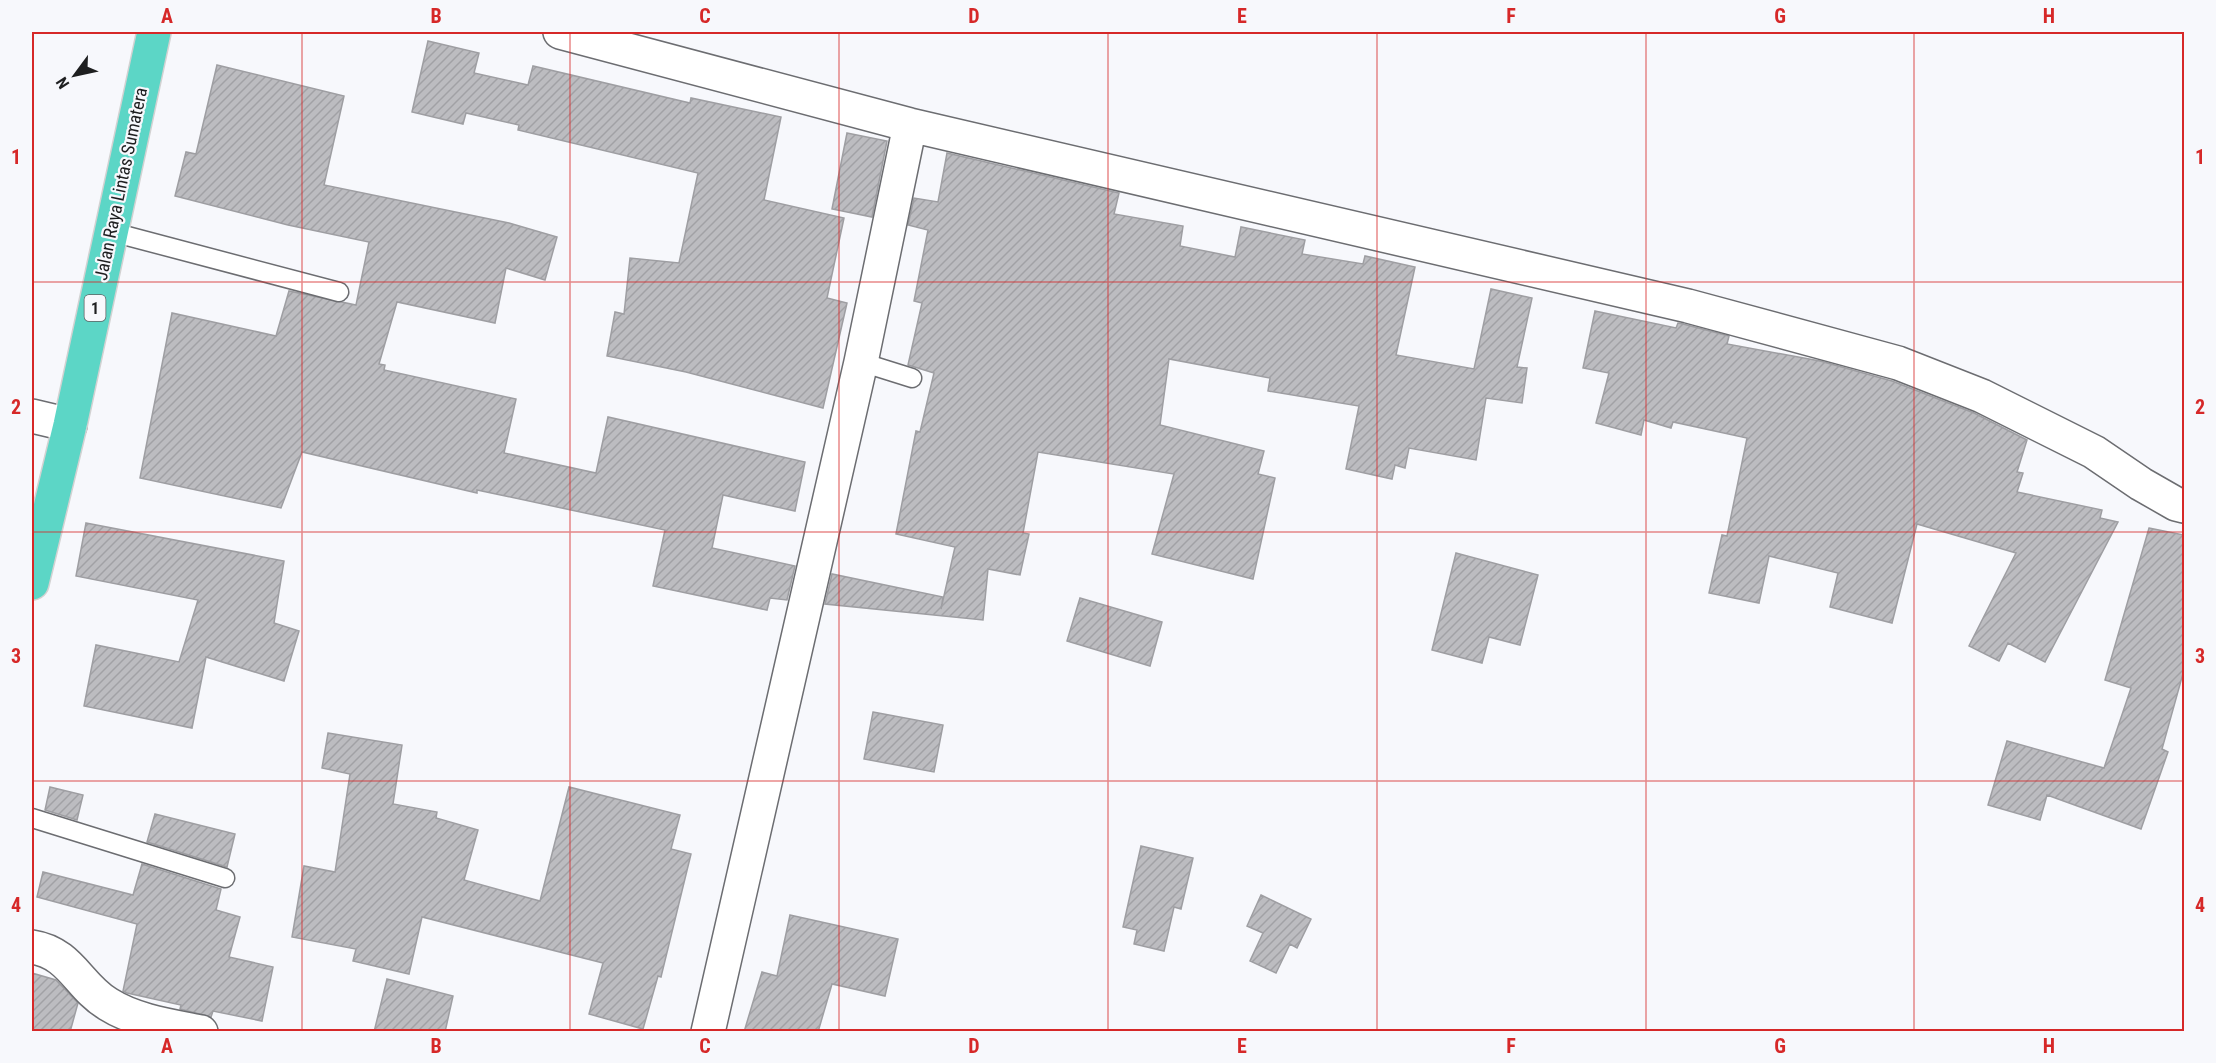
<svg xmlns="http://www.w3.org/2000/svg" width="2216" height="1063" viewBox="0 0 2216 1063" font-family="'Roboto Condensed',sans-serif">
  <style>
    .building { fill: url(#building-hatch); stroke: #9e9ea2; stroke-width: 1.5 }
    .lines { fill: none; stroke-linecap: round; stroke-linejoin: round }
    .service-casing { stroke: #6c6d71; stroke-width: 21 }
    .minor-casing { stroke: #6c6d71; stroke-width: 36 }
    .trunk-casing { stroke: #d2d2d2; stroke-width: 36 }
    .service { stroke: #fff; stroke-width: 18 }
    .minor { stroke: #fff; stroke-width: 33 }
    .trunk { stroke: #5cd6c6; stroke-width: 33 }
    .grid { fill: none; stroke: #d62828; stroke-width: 1.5; stroke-opacity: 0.55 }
    .labels { text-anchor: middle; stroke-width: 4.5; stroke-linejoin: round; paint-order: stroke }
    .shield { fill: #f7f8fc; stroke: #5f6062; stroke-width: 1.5 }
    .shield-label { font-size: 16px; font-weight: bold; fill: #1e1f20 }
    .street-label { font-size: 18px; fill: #1e1f20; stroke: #f7f8fc }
    .neatline { fill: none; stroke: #d62828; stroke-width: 2 }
    .grid-label { font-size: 20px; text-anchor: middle; font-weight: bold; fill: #d62828 }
  </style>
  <defs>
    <pattern id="building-hatch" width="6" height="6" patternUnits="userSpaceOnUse" patternTransform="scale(1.5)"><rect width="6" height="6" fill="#bcbcc0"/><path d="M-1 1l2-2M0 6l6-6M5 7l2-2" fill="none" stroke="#a1a1a5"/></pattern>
  </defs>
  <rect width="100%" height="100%" fill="#f7f8fc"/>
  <!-- building -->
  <path class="building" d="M 428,41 L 479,53 L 474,73 L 528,85 L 533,66 L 690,103 L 691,98 L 781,117 L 764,200 L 844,218 L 827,298 L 847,303 L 823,408 L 686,372 L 607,356 L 615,312 L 624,314 L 630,258 L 679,263 L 698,173 L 518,130 L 519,125 L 466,113 L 463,124 L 412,112 Z
    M 217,65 L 344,96 L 324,185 L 509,223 L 557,237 L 545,280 L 506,268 L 495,323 L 397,302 L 379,364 L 385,365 L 384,370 L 516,399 L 504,453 L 596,473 L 608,417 L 805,462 L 795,511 L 723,495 L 712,548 L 795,566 L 787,600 L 770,598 L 767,610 L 653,586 L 665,530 L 477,490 L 477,493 L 302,452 L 281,508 L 140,478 L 172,313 L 276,336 L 289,291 L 356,305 L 369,242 L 288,225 L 175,196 L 186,152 L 196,154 Z
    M 847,133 L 887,141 L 872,217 L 832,209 Z
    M 947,153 L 1119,193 L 1114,214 L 1183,226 L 1180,246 L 1235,257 L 1241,227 L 1305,240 L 1302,254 L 1363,264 L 1365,256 L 1415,267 L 1396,355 L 1474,369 L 1491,289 L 1532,298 L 1517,367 L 1527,368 L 1522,403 L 1486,398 L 1476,460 L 1409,448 L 1405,468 L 1395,465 L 1392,479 L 1346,469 L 1359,406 L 1268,391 L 1270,378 L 1169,359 L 1160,425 L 1264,451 L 1258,474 L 1275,478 L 1253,579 L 1152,554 L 1174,474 L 1038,452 L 1023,533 L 1029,534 L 1020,575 L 988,569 L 983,620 L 825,604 L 832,574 L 943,597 L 941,609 L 955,547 L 896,534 L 916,431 L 920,432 L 934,373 L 908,365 L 922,303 L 914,301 L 928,230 L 908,225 L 914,198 L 938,202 Z
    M 1595,311 L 1676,328 L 1678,323 L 1683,324 L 1729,336 L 1727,344 L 1820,361 L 1892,381 L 1974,413 L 2027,440 L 2017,472 L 2023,473 L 2017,492 L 2102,510 L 2100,518 L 2118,522 L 2045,662 L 2008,643 L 1999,661 L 1969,646 L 2016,553 L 1917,524 L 1892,623 L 1830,607 L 1838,573 L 1769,556 L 1759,603 L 1709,593 L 1722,535 L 1727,536 L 1747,438 L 1673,422 L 1671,428 L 1644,420 L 1641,435 L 1596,423 L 1609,373 L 1583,368 Z
    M 86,523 L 284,561 L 274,623 L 299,631 L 284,681 L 206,657 L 192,728 L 84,706 L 96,645 L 179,662 L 198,600 L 76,576 Z
    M 2149,528 L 2184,535 L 2184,670 L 2162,749 L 2168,752 L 2141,829 L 2047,795 L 2040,820 L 1988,805 L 2007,741 L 2104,768 L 2131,688 L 2105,680 Z
    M 1456,553 L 1538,575 L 1520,645 L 1489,637 L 1482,663 L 1432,650 Z
    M 1080,598 L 1162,622 L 1150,666 L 1067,641 Z
    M 873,712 L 943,725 L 934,772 L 864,759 Z
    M 328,733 L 402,745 L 393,804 L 437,812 L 436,818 L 478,830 L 464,880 L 540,901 L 569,787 L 680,815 L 671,849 L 691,854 L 661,977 L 658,976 L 643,1029 L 589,1014 L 603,963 L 422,917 L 409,974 L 353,961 L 356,949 L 292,937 L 304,866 L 335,872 L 350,774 L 322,768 Z
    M 50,787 L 83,795 L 77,820 L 45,810 Z
    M 155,814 L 235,834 L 227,867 L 147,842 Z
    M 1141,846 L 1193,858 L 1181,909 L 1174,907 L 1164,951 L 1134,944 L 1137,930 L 1123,927 Z
    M 142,864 L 221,889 L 216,910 L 240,917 L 229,957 L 273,967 L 262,1021 L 213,1011 L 211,1017 L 180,1009 L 181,1005 L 127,993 L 123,991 L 137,924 L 37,897 L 43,872 L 133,895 Z
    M 1261,895 L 1311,919 L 1297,948 L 1290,944 L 1276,973 L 1250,961 L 1263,933 L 1247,926 Z
    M 790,915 L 898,939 L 885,996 L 832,984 L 818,1032 L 744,1032 L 762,972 L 777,976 Z
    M 32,973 L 56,980 L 78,1003 L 70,1032 L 32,1032 Z
    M 387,979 L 453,996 L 445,1032 L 374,1032 Z"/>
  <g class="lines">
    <defs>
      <path id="service" d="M 112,232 L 339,292
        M 861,362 L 912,378
        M 32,818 L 225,878"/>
      <path id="minor" d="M 560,32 L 910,125 L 1688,306 L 1898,363 L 1982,396 L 2094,452 L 2141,484 L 2176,504 L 2184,506
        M 32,416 L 70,425
        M 32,947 C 71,953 78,986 108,1004 C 135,1021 170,1026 201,1032
        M 708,1032 L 861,362 L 910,125"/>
      <path id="trunk" d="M 32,583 L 70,425 L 154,32"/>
    </defs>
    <!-- service casing -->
    <use href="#service" class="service-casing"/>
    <!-- minor casing -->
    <use href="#minor" class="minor-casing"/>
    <!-- trunk casing -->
    <use href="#trunk" class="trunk-casing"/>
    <!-- service -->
    <use href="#service" class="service"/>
    <!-- minor -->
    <use href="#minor" class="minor"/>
    <!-- trunk -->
    <use href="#trunk" class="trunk"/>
  </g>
  <!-- grid -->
  <path class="grid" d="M 302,32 L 302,1032M 570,32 L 570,1032M 839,32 L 839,1032M 1108,32 L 1108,1032M 1377,32 L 1377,1032M 1646,32 L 1646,1032M 1914,32 L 1914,1032M 32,282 L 2184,282M 32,532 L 2184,532M 32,781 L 2184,781"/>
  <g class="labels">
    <!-- shield labels -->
    <rect class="shield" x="84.5" y="295" width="21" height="26" rx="4.5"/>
    <g class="shield-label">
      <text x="95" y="314">1</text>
    </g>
    <!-- street labels -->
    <g class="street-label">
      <text transform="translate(121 184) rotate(-78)" y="6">Jalan Raya Lintas Sumatera</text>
    </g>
  </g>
  <!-- border -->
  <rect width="2216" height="1063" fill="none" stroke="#f7f8fc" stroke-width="66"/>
  <!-- north arrow -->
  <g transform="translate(75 75) rotate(237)" stroke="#f7f8fc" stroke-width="4.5" paint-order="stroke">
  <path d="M0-4.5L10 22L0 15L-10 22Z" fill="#1e1f20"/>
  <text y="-9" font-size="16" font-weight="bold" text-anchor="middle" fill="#1e1f20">N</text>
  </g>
  <rect x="33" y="33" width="2150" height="997" class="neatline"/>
  <g class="grid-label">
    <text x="167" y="23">A</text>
    <text x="436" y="23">B</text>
    <text x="705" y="23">C</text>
    <text x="974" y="23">D</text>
    <text x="1242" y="23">E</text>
    <text x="1511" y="23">F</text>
    <text x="1780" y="23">G</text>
    <text x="2049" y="23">H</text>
    <text x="16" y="164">1</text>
    <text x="2200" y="164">1</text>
    <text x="16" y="414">2</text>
    <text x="2200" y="414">2</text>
    <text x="16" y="663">3</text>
    <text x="2200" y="663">3</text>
    <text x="16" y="912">4</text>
    <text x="2200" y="912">4</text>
    <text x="167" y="1053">A</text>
    <text x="436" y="1053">B</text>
    <text x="705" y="1053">C</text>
    <text x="974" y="1053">D</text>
    <text x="1242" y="1053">E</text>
    <text x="1511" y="1053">F</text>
    <text x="1780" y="1053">G</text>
    <text x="2049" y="1053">H</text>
  </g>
</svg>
